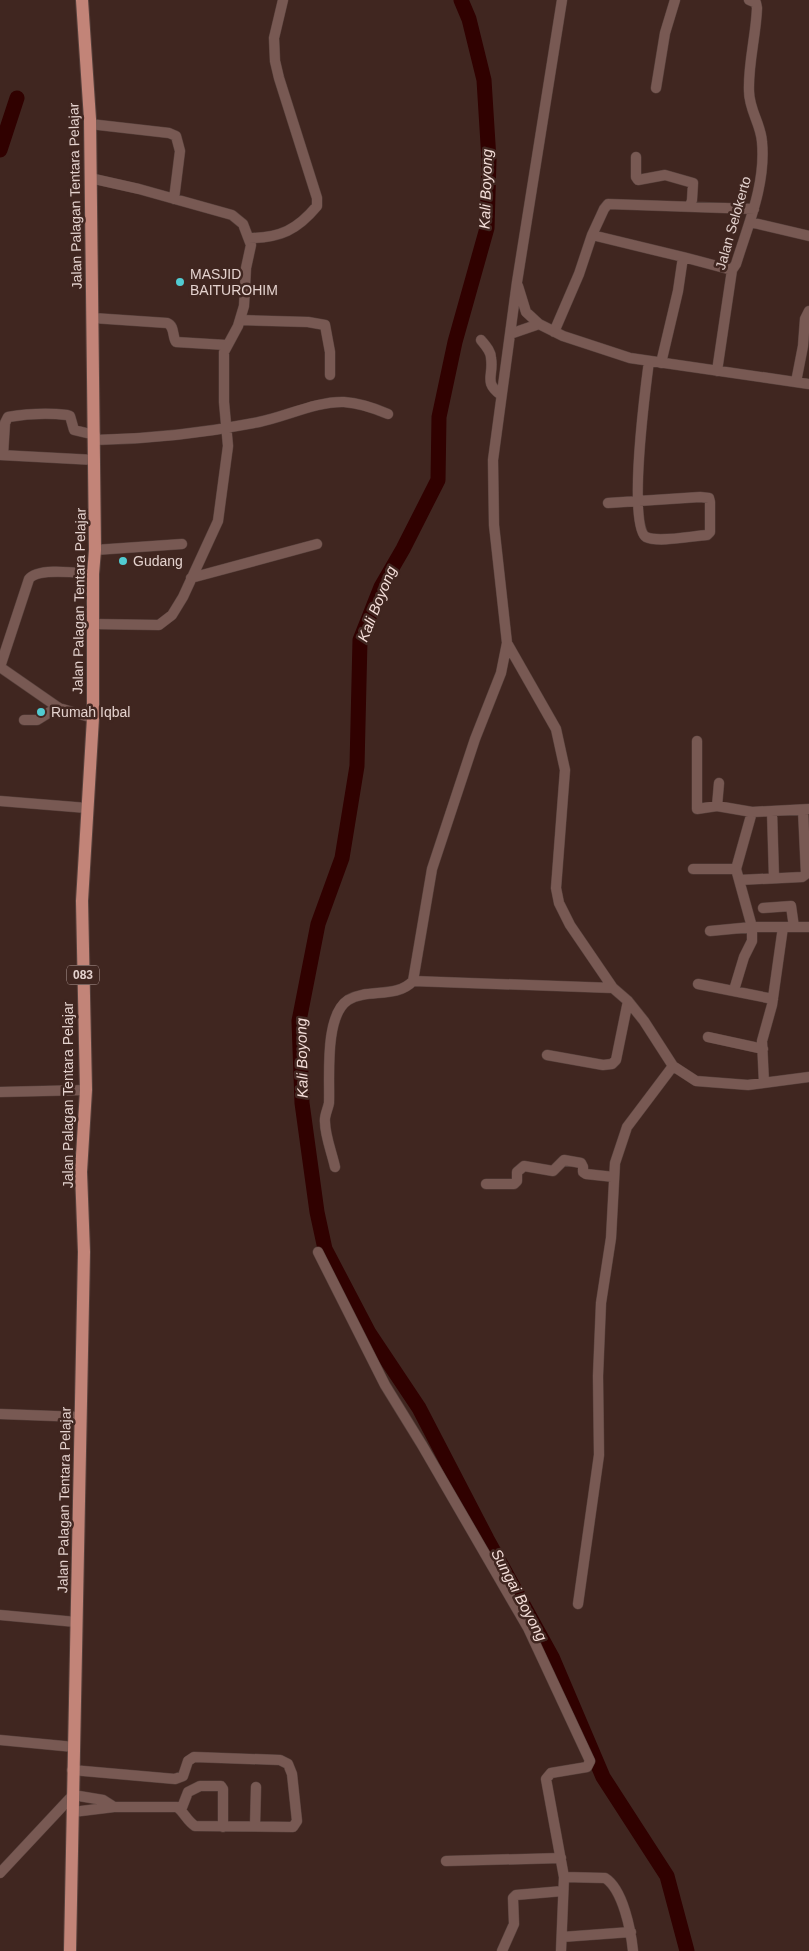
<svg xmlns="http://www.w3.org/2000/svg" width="809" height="1951" viewBox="0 0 809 1951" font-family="Arial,sans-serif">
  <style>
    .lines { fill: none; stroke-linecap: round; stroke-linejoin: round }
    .river { stroke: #300100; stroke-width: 15 }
    .minor-casing { stroke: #57413c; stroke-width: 11 }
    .primary-casing { stroke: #57413c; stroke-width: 14 }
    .minor { stroke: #785953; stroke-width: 10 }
    .primary { stroke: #c28478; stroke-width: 12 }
    .poi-dot { fill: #51ccd2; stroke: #402620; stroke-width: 2 }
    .labels { text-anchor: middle; stroke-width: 5; stroke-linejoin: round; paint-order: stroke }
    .shield { fill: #402620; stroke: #b39e9a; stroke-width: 1 }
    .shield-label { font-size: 12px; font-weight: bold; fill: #e4d2ce }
    .street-label { font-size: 14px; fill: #e4d2ce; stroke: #402620 }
    .poi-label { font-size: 14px; fill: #e4d2ce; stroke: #402620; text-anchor: start }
    .water-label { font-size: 15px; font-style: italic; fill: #f5dfda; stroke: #402620 }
  </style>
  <rect width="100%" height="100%" fill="#402620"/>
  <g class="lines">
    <!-- river -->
    <path class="river" d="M 461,0 L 469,19 L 484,80 L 489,160 L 487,228 L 455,342 L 439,417 L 438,480 L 403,549 L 381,587 L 360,640 L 357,766 L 342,858 L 318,924 L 299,1021 L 302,1103 L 317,1212 L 325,1249 L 369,1333 L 419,1408 L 487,1539 L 552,1657 L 603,1777 L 667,1876 L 687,1951
      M 0,150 L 17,98"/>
    <defs>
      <path id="minor" d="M 656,88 L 665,33 L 675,0
        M 90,124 L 169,133 L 176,136 L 180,151 L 174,199
        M 636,157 L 636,177 L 638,180 L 665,175 L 693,183 L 692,200 L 690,207
        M 90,178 L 139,189 L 232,215 L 243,224 L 251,245 L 246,268 L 244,306 L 238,326 L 224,352 L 224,402 L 228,446 L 218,521 L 183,597 L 172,615 L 159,625 L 92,624
        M 750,222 L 809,236
        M 592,235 L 604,209 L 608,204 L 754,209
        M 249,238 C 280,238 297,230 317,206 L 317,198 L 279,78 L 275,61 L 274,38 L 283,0
        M 683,257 L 732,270
        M 518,286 L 526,312 L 539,324 L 563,336 L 630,358 L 809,384
        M 93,318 L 167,323 C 175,326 172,336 176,342 L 226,345
        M 240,320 L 308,322 L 325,325 L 330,352 L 330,375
        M 554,332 L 579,274 L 592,235 L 683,257 L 678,291 L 661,363
        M 510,334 L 539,324
        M 481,340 C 485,345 491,351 491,358 C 494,376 483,382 501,395
        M 717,371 L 732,270 L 736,264 C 748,225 766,184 762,142 C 761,124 749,110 749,91 C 748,63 756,36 757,8 L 756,3 L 749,0
        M 796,382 L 803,346 L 805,319 L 809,311
        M 95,440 C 150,439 205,433 259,422 C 285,417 317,401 344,402 C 360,403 374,408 388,414
        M 0,455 L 95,460
        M 3,455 L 5,423 L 8,417 C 26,414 49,413 67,415 L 70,416 L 74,430 L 95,435
        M 608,503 L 700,497 L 709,498 L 710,502 L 710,532 L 707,535 C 692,536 658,543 646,537 C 627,527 646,384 649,361
        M 95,550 L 182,544
        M 191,578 L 317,544
        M 507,643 L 556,729 L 565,770 L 556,888 L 559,903 L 570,925 L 613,988 L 628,1001 L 644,1021 L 673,1066 L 696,1081 L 748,1085 L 809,1077
        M 0,667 L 29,579 C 38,567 78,573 93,574
        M 0,667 L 59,708 L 93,718
        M 24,720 L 37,720 L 58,707
        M 697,741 L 697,809 L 717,806 L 752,812 L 809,809
        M 0,801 L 87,808
        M 717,806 L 719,783
        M 772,811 L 774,878
        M 693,869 L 736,869
        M 739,880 L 802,877 L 806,874 L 803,810
        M 763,908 L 791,906 L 794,927
        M 710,931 L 752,927 L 809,927
        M 413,981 L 613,988
        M 698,984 L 773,999
        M 734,990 L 744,957 L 752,941 L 752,927 L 736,869 L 752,812
        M 708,1037 L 763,1049
        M 547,1055 L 603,1065 L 612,1064 L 616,1060 L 628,1001
        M 764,1083 L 762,1041 L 772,1005 L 783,927
        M 0,1092 L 86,1090
        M 335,1167 C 332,1153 325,1136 325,1122 C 324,1116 328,1109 329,1103 C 330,1078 324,1016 348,1000 C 368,988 396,999 413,981 L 432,869 L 475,739 L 501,673 L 507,643 L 494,525 L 493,460 L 517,282 L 562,0
        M 486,1184 L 514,1184 L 517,1181 L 517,1172 L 524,1166 L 553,1171 L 564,1160 L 581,1163 L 583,1167 L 583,1172 L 586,1174 L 614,1177
        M 318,1252 L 385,1385 L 422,1445 L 528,1628 L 590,1761 L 587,1767 L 551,1773 L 546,1779 L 564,1877 L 561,1951
        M 0,1414 L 81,1417
        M 578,1604 L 599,1455 L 598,1376 L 601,1303 L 611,1238 L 615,1163 L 627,1127 L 673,1066
        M 0,1615 L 76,1622
        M 0,1740 L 74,1747
        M 72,1770 L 175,1779 L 183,1776 L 188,1761 L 194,1757 L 280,1760 L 288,1764 L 292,1774 L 297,1821 L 293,1827 L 195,1826 C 187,1821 184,1812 177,1807 L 114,1807 L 73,1812
        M 181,1810 L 188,1792 L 200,1786 L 221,1786 L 223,1789 L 223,1827
        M 255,1826 L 256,1787
        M 446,1861 L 561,1858
        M 0,1873 L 73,1795 L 103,1800 L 114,1807
        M 564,1877 L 605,1878 C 623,1889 631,1931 633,1951
        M 562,1937 L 631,1932
        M 502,1951 L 514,1924 L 513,1898 L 516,1895 L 563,1891"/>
      <path id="primary" d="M 70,1951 L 84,1252 L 81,1172 L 86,1090 L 82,901 L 93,718 L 93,574 L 95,550 L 90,119 L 82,0"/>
    </defs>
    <!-- minor casing -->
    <use href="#minor" class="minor-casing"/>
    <!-- primary casing -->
    <use href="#primary" class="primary-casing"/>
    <!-- minor -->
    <use href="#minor" class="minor"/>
    <!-- primary -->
    <use href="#primary" class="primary"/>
  </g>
  <!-- markers -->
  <g class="poi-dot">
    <circle cx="180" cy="282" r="5"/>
    <circle cx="123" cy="561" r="5"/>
    <circle cx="41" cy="712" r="5"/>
  </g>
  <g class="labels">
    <!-- shield labels -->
    <rect class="shield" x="67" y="965.5" width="32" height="19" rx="4"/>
    <g class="shield-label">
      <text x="83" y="979">083</text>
    </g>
    <!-- street labels -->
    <g class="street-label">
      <text transform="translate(75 196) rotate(-91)" y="5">Jalan Palagan Tentara Pelajar</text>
      <text transform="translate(733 223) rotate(-74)" y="5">Jalan Selokerto</text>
      <text transform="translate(79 601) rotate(-89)" y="5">Jalan Palagan Tentara Pelajar</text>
      <text transform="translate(68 1095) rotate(-90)" y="5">Jalan Palagan Tentara Pelajar</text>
      <text transform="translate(64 1500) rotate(-89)" y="5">Jalan Palagan Tentara Pelajar</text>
    </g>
    <!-- poi labels -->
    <g class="poi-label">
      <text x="190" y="279">MASJID<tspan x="190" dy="16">BAITUROHIM</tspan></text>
      <text x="133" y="566">Gudang</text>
      <text x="51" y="717">Rumah Iqbal</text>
    </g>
    <!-- water labels -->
    <g class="water-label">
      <text transform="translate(486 189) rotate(-88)" y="5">Kali Boyong</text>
      <text transform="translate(377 604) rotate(-68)" y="5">Kali Boyong</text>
      <text transform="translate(302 1058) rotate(-91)" y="5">Kali Boyong</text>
      <text transform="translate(519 1595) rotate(62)" y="5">Sungai Boyong</text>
    </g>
  </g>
</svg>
